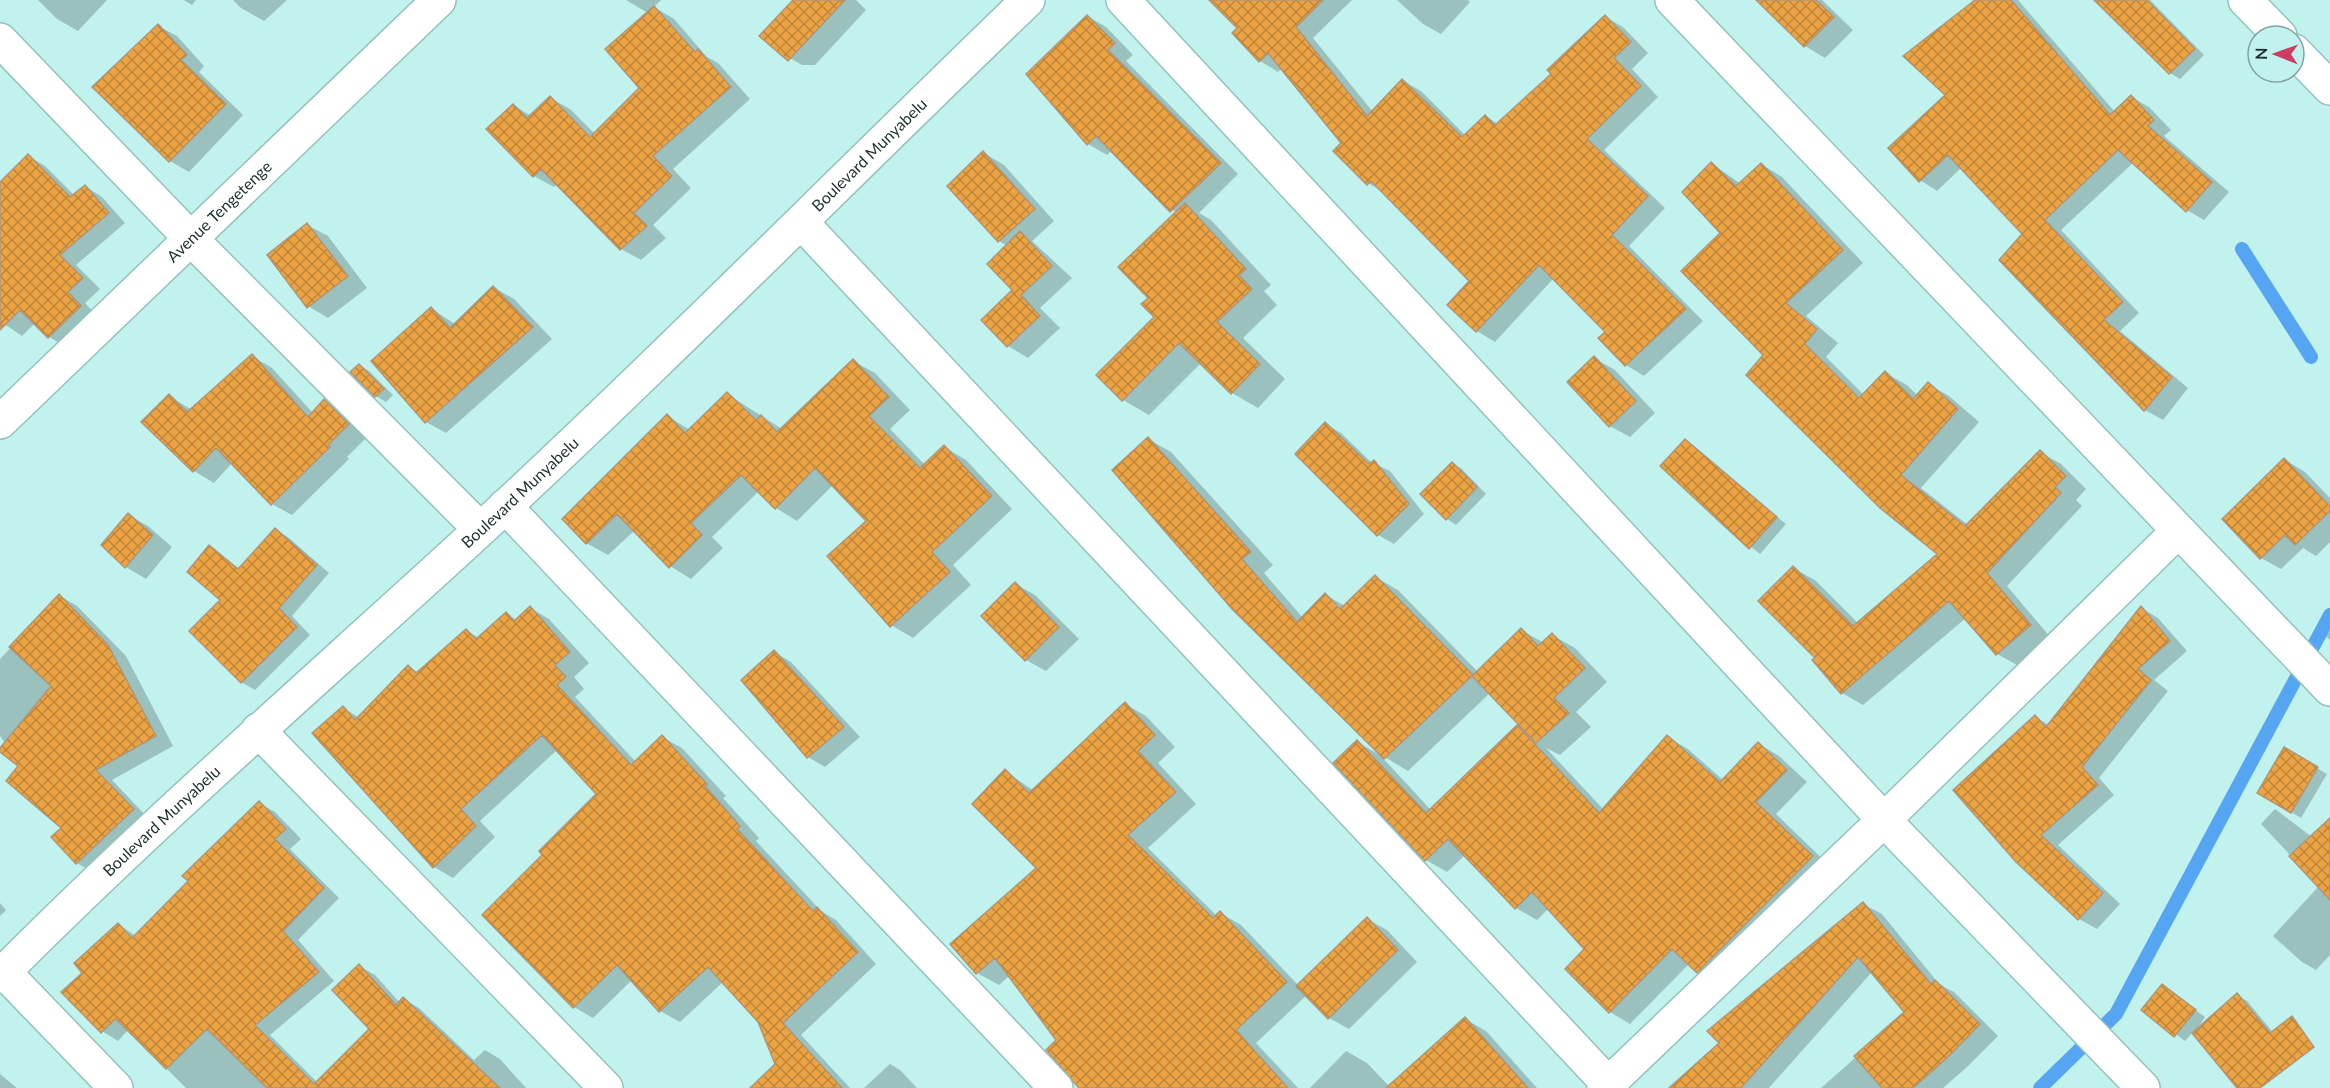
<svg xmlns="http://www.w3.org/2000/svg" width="2330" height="1088" viewBox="0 0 2330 1088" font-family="Lato,sans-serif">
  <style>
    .shadow { fill: #0003 }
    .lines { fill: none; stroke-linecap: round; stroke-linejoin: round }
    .stream { stroke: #56a5f3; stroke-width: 14 }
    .building { fill: url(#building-cross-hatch); stroke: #af9679; stroke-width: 1.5 }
    .minor-casing { stroke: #93c2be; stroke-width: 36 }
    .minor { stroke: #fff; stroke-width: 33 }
    .labels { text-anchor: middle; stroke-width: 4.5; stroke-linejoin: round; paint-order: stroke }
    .street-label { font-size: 16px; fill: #1d302f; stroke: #c2f2ee }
  </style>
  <defs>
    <pattern id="building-cross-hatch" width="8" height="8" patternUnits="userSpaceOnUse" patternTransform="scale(1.5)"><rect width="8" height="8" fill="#eca343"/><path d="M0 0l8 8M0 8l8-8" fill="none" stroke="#bf8538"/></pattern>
  </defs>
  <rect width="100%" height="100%" fill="#c2f2ee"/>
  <!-- shadow -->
  <path class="shadow" d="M 38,0 L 107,0 L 78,31 L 57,19 Z
    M 184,0 L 196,0 L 192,5 Z
    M 233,0 L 287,0 L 264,21 L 241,8 Z
    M 626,0 L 661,0 L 654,7 L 674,19 L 707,57 L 718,63 L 750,99 L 673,169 L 691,188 L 653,225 L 666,238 L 641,260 L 621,249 L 557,184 L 554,187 L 534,176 L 513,105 L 531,116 L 550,98 L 570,109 L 595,134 L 641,88 L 648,13 Z
    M 795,0 L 856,0 L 866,10 L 815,65 L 802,65 L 781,53 Z
    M 1212,0 L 1352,0 L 1313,38 L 1373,112 L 1403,81 L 1421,91 L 1466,136 L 1485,116 L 1498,124 L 1553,74 L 1605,17 L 1623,27 L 1648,53 L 1632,69 L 1658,97 L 1604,150 L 1665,208 L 1629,246 L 1703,321 L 1644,376 L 1626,365 L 1600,338 L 1607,332 L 1554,278 L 1495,342 L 1477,331 L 1471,281 L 1386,194 L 1368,183 L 1343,144 L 1282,68 L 1278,72 L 1260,61 L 1234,34 L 1239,28 Z
    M 1397,0 L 1468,0 L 1470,2 L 1441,34 L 1423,24 Z
    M 1773,0 L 1822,0 L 1853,30 L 1825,58 L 1805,46 L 1766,8 Z
    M 1978,0 L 2018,0 L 2115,112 L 2131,97 L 2149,107 L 2171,130 L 2164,136 L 2229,192 L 2204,220 L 2187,210 L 2134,162 L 2061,230 L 2139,313 L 2120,331 L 2188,388 L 2163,420 L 2145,410 L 2001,260 L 2024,234 L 1962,167 L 1937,191 L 1920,180 Z
    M 2096,0 L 2150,0 L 2204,55 L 2180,79 L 2170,73 Z
    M 1087,16 L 1106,27 L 1133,55 L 1126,61 L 1238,174 L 1199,213 L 1211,220 L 1271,285 L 1264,291 L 1277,305 L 1243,338 L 1285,379 L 1258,408 L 1232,393 L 1201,363 L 1149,415 L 1123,400 L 1156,317 L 1150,298 L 1176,213 L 1112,150 L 1107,155 L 1088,144 Z
    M 158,26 L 177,36 L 204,66 L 199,72 L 243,115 L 189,172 L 170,161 L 94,87 Z
    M 984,153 L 1004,165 L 1054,221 L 1032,241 L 1072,278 L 1040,308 L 1060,328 L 1028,358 L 1008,346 L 1014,290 L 1007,246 L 999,241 L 949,186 Z
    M 28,156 L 45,166 L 74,195 L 85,186 L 102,197 L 125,223 L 76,265 L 100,289 L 85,303 L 98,317 L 67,347 L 49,337 L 35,323 L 22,336 L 0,321 L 0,184 Z
    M 1712,164 L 1741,184 L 1761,164 L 1782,177 L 1863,263 L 1806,316 L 1838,343 L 1826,357 L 1864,395 L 1885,373 L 1907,385 L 1918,396 L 1928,384 L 1949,396 L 1979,422 L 1921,488 L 1968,525 L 2040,452 L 2061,464 L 2086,489 L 2076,500 L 2082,506 L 2007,586 L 2051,638 L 2019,666 L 1997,654 L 1966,618 L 1863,705 L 1842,693 L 1817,658 L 1793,568 L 1815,580 L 1858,623 L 1940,554 L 1765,355 L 1722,233 Z
    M 307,225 L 328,236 L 367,288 L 328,318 L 308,306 Z
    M 493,287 L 514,299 L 552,339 L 446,433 L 426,422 L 432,309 L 455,324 Z
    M 252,356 L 272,368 L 313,413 L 325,401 L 345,413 L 368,436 L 347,457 L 349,459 L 292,515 L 272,504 L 232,463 L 214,483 L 194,471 L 169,396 L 192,410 Z
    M 1594,358 L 1615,370 L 1655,413 L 1630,437 L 1610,426 L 1569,382 Z
    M 853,361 L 875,373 L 910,410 L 890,429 L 925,465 L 944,447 L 966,460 L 1012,509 L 953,565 L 971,585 L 913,638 L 891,625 L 868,521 L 833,485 L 797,521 L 776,508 L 759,491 L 712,537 L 723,548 L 691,579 L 670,566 L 634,531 L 608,555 L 586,543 L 667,416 L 690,430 L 727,394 L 782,429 Z
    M 359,365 L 369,371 L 393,395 L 386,402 L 376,396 L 352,372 Z
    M 1325,424 L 1341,433 L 1372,463 L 1390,471 L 1424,514 L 1394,544 L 1378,535 Z
    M 1148,439 L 1171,452 L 1273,565 L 1264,573 L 1303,618 L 1326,595 L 1345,606 L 1375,577 L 1398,590 L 1478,672 L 1521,630 L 1544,643 L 1552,635 L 1575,648 L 1607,682 L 1576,712 L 1591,727 L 1560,755 L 1546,748 L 1604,810 L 1667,737 L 1688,749 L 1724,781 L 1759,744 L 1779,756 L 1807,782 L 1776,814 L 1833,869 L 1719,984 L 1689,964 L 1630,1024 L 1610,1012 L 1586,949 L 1549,908 L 1537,920 L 1516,908 L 1465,855 L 1447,872 L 1426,860 L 1335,763 L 1357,742 L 1380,755 L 1431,810 L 1518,727 L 1528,733 L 1490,693 L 1408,771 L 1383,756 Z
    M 1685,441 L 1786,524 L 1760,554 L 1716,519 Z
    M 2285,460 L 2305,472 L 2330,498 L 2330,542 L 2316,556 L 2303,548 L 2281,569 L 2261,558 Z
    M 1452,463 L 1462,469 L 1486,494 L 1456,525 L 1447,519 Z
    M 128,515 L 148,526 L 172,547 L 146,579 L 126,567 Z
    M 276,530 L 289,538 L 329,573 L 292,616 L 310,635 L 255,690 L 241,682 L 209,547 L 240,569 Z
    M 1015,584 L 1035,595 L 1079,639 L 1046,671 L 1026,660 Z
    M 60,596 L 77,606 L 126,656 L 173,746 L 112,780 L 150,820 L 94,873 L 77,863 L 63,828 L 0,736 L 0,659 Z
    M 530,608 L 549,619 L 589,663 L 574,677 L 584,689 L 575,697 L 636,762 L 662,737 L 682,748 L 726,796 L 723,798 L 759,838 L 756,841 L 821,911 L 836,920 L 876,964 L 801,1035 L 850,1088 L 752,1088 L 777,1064 L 759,1021 L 723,982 L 680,1022 L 660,1011 L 632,980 L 593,1018 L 574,1007 L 545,855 L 598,794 L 557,750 L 480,821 L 495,837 L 453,878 L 434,867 L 343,708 L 360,718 L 409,667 L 419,673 L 466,631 L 479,638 L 506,614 L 517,620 Z
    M 2141,608 L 2158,618 L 2187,651 L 2154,680 L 2168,691 L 2099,778 L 2114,795 L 2058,845 L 2120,904 L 2097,929 L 2079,919 L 1955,790 L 2035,717 L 2049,725 Z
    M 2330,631 L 2330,640 L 2326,636 Z
    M 774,652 L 791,662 L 860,737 L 825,767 L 808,757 L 743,680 Z
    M 1125,704 L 1146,716 L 1175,747 L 1158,763 L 1196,804 L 1148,848 L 1217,916 L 1220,913 L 1241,925 L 1299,986 L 1367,919 L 1387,930 L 1417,962 L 1349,1029 L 1329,1018 L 1307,995 L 1256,1043 L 1298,1088 L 1083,1088 L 1058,1041 L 1009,976 L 999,985 L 977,973 L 952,944 L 1038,868 L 1005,771 L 1034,791 Z
    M 2285,749 L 2327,774 L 2301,818 L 2259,793 Z
    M 259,803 L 275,812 L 301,839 L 290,849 L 339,898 L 298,940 L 334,981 L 270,1035 L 318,1083 L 371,1029 L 359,966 L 375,975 L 400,1003 L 403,999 L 419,1008 L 474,1060 L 485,1050 L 500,1059 L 526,1088 L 186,1088 L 128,1030 L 118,1041 L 102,1031 L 85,973 L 119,925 L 136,936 L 190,881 Z
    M 2275,809 L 2312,837 L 2330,825 L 2330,955 L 2316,970 L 2302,962 L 2273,936 L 2319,886 L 2261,824 Z
    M 0,903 L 6,910 L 0,916 Z
    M 1863,904 L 1882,914 L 1939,984 L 1954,992 L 1998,1036 L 1967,1067 L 1943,1088 L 1821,1088 L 1906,1013 L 1872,972 L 1769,1088 L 1675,1088 Z
    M 2162,986 L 2205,1017 L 2195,1032 L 2237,995 L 2247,1001 L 2286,1048 L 2255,1088 L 2239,1088 L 2193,1032 L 2185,1041 L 2143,1010 Z
    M 1465,1019 L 1486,1031 L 1537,1088 L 1310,1088 L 1346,1051 L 1367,1063 L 1390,1087 Z
    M 890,1064 L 900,1070 L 917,1088 L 864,1088 Z
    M 0,1074 L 17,1088 L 0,1088 Z"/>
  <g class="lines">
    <!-- stream -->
    <path class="stream" d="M 2242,249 L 2311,357
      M 2040,1088 L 2116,1014 L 2330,615"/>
  </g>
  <!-- building -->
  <path class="building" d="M 793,0 L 845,0 L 788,61 L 759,36 Z
    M 1209,0 L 1323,0 L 1296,27 L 1367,116 L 1402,79 L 1462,137 L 1485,115 L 1495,125 L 1551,74 L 1547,70 L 1605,15 L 1631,42 L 1614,58 L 1641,86 L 1587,139 L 1648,196 L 1612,235 L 1686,309 L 1625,366 L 1598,338 L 1605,332 L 1539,265 L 1476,332 L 1447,305 L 1469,281 L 1371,181 L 1367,185 L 1333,151 L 1341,143 L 1268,53 L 1259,62 L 1232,33 L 1237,28 Z
    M 1756,0 L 1816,0 L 1834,17 L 1804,47 Z
    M 1975,0 L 2011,0 L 2110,115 L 2131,95 L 2154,120 L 2148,126 L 2212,182 L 2186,212 L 2118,150 L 2045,220 L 2123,302 L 2104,320 L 2172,377 L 2144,411 L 1999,260 L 2022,234 L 1948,155 L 1919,182 L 1888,148 L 1945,95 L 1903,56 Z
    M 2094,0 L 2147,0 L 2195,49 L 2169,74 Z
    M 654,6 L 695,52 L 698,49 L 731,87 L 653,156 L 672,176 L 634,213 L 647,226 L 620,250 L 541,169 L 533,177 L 486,129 L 513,104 L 527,118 L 550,96 L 590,137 L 639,88 L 605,49 Z
    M 1087,15 L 1115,43 L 1108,50 L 1221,163 L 1170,212 L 1096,136 L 1087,145 L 1026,74 Z
    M 158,24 L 187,55 L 181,60 L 226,104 L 169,162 L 92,87 Z
    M 983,151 L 1035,209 L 998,242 L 947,186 Z
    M 28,154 L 70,197 L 85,185 L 109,213 L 60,255 L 83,278 L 68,292 L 81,306 L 48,338 L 20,310 L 0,330 L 0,182 Z
    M 1711,162 L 1736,186 L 1761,163 L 1843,250 L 1786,303 L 1817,329 L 1805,344 L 1859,398 L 1885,371 L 1913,399 L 1928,382 L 1958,409 L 1901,475 L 1965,526 L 2040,450 L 2066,476 L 2055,487 L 2061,493 L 1987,573 L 2031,625 L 1996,655 L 1949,601 L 1841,694 L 1812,660 L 1815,658 L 1758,601 L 1793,566 L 1853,626 L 1937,554 L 1880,508 L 1746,375 L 1763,355 L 1681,271 L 1720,233 L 1682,192 Z
    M 1185,203 L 1246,269 L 1239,275 L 1252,289 L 1217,322 L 1260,364 L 1231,394 L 1179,343 L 1122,401 L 1096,375 L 1154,317 L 1141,304 L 1148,298 L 1118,267 Z
    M 307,223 L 348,276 L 307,308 L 267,255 Z
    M 1020,231 L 1052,266 L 1021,295 L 1040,316 L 1007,347 L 981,320 L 1012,290 L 987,264 Z
    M 493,286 L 533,327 L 425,423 L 371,361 L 431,307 L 450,328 Z
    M 252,354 L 308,417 L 324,399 L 349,424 L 328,445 L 330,447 L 271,505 L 216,448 L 193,472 L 141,422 L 169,394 L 187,412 Z
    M 1594,356 L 1636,401 L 1609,427 L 1567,382 Z
    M 853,359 L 889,397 L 869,416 L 920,468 L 944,445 L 992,496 L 932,552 L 950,572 L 890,627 L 827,556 L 866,521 L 815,468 L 775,509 L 741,475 L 691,523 L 702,535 L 669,568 L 617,514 L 586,544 L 562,519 L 667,414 L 685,433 L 727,392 L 756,420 L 761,415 L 777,432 Z
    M 359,364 L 384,389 L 375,397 L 350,372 Z
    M 1325,422 L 1369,464 L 1374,460 L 1409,504 L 1377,536 L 1295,454 Z
    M 1148,437 L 1251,552 L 1242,559 L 1297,622 L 1325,593 L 1340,609 L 1375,575 L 1473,675 L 1521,628 L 1538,646 L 1552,633 L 1585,668 L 1554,698 L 1569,713 L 1536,743 L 1472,676 L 1384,759 L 1232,609 L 1112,470 Z
    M 1685,439 L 1777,517 L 1749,549 L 1660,466 Z
    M 2284,458 L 2330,506 L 2330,511 L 2295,545 L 2285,535 L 2260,559 L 2222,519 Z
    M 1452,462 L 1477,487 L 1446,520 L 1420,494 Z
    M 128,513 L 153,535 L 125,568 L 101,545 Z
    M 275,528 L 317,565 L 279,608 L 297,627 L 241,683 L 189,631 L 220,600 L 187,572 L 209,545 L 238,569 Z
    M 1015,582 L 1059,627 L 1025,661 L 981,616 Z
    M 59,594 L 108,645 L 156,736 L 96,770 L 134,809 L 76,864 L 51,837 L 61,828 L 6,781 L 18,766 L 0,752 L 0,748 L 51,686 L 9,647 Z
    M 530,606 L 570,652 L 555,665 L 566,677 L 557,685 L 631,765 L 662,735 L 707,784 L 705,786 L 740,826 L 737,829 L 813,911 L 817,907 L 858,952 L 783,1023 L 842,1088 L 750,1088 L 775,1064 L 758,1022 L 708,967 L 659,1012 L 617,965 L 573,1008 L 482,915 L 542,855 L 539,851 L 596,794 L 542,735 L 461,809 L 476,826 L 433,868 L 312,733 L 343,706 L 355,720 L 408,665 L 416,673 L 466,629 L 476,639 L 506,612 L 514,621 Z
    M 2141,606 L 2170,641 L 2138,669 L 2151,680 L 2082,767 L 2098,785 L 2041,835 L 2103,893 L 2078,920 L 2016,862 L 1953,790 L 2035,715 L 2046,727 Z
    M 774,650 L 844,727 L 807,758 L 741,680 Z
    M 1125,702 L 1155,735 L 1138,751 L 1176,792 L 1128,835 L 1213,918 L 1220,911 L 1287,982 L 1236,1030 L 1288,1088 L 1079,1088 L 1046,1050 L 1056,1040 L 995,958 L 976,974 L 950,944 L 1036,868 L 972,804 L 1005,769 L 1029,793 Z
    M 1517,725 L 1599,813 L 1667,735 L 1720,782 L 1758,742 L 1787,770 L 1756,802 L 1813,856 L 1697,973 L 1672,949 L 1609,1013 L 1565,969 L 1584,949 L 1532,892 L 1515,909 L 1448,839 L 1425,861 L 1333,763 L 1357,740 L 1426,813 Z
    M 2284,747 L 2318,767 L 2291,813 L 2257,793 Z
    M 259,801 L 286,829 L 275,839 L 324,888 L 283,931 L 319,972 L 255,1025 L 314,1084 L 369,1029 L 332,990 L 359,964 L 396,1005 L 403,997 L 500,1088 L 267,1088 L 207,1029 L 166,1069 L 120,1023 L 115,1019 L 101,1033 L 61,992 L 82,973 L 74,963 L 118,923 L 132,938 L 188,881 L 182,876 Z
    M 2330,818 L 2330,900 L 2289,856 Z
    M 1863,902 L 1931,984 L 1935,980 L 1980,1024 L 1949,1056 L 1913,1088 L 1882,1088 L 1854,1056 L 1904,1012 L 1858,957 L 1741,1088 L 1669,1088 L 1719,1043 L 1707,1031 Z
    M 1367,917 L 1398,950 L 1328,1019 L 1296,986 Z
    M 2162,984 L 2196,1010 L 2174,1037 L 2141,1010 Z
    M 2237,993 L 2270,1033 L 2292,1016 L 2314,1047 L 2260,1088 L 2237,1088 L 2192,1033 Z
    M 1465,1017 L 1528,1088 L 1386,1088 Z"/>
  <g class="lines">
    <defs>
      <g id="minor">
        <path d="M 1123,0 L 1884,820 L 2143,1088"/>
        <path d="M 1672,0 L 2330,689"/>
        <path d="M 2245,0 L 2280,36"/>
        <path d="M 0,40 L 192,240 L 480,529"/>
        <path d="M 2294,51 L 2330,88"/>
        <path d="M 801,222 L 1612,1088"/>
        <path id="s1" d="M 0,422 L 439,0"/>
        <path d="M 505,506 L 1056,1088"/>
        <path d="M 258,730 L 606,1088"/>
        <path d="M 4,972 L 116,1088"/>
        <path id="s2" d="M 0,976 C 154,821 319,678 480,530 C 667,357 845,176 1028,0"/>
        <path d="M 1604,1088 L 1884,820 L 2178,531"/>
      </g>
    </defs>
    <!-- minor casing -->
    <use href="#minor" class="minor-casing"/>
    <!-- minor -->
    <use href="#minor" class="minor"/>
  </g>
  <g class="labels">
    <!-- street labels -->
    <g class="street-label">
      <text dy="6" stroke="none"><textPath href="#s2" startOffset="1196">Boulevard Munyabelu</textPath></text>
      <text dy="6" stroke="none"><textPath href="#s1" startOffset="304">Avenue Tengetenge</textPath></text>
      <text dy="6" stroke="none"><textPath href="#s2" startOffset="710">Boulevard Munyabelu</textPath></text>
      <text dy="6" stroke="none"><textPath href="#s2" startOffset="224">Boulevard Munyabelu</textPath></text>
    </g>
  </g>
  <!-- north arrow -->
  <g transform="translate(2276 54) rotate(271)"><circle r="28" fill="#c2f2ee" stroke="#80a4a2" stroke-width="1.5"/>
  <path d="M0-4.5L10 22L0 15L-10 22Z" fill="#cc3d61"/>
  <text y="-9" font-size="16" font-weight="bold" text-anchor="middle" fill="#1d302f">N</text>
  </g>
</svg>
